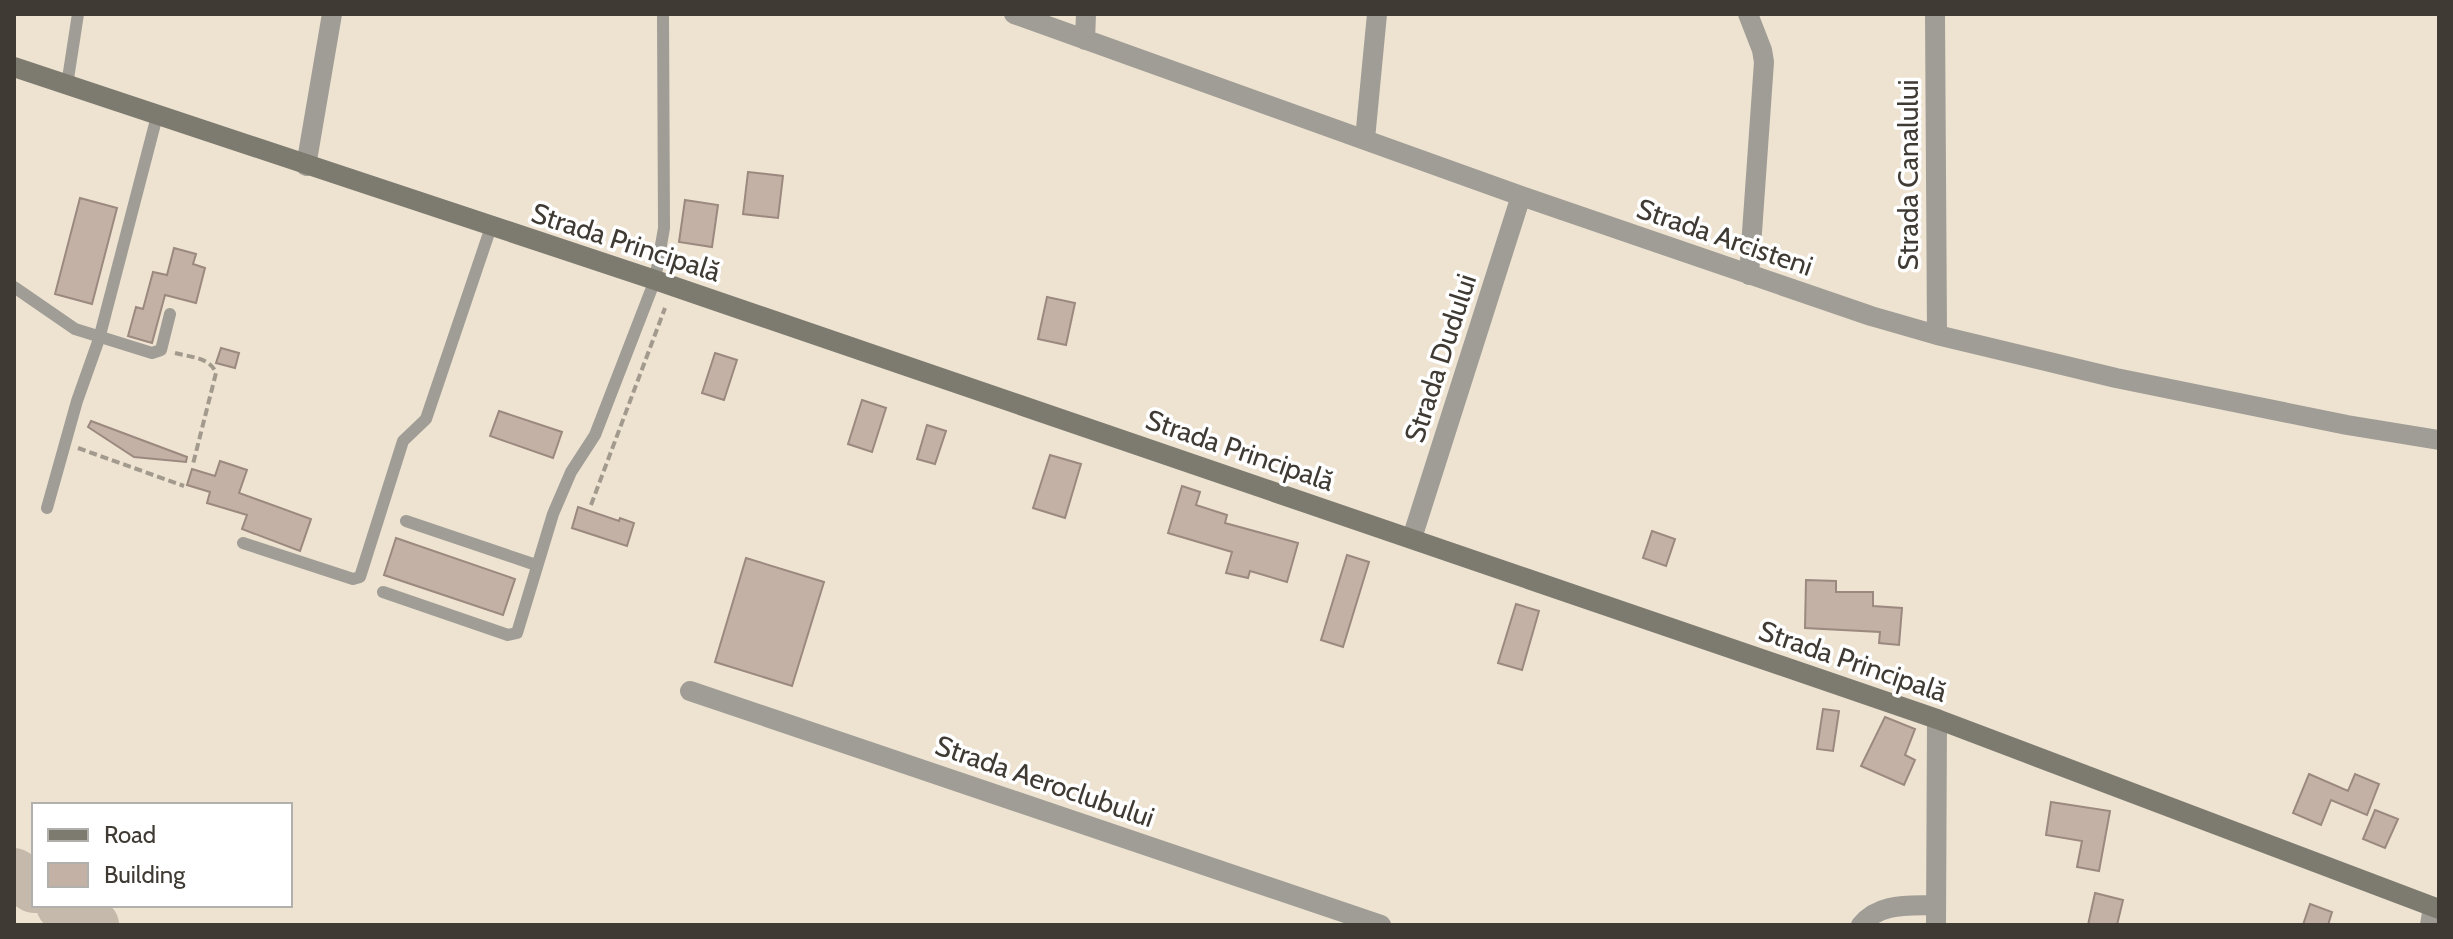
<svg xmlns="http://www.w3.org/2000/svg" width="2453" height="939" viewBox="0 0 2453 939" font-family="Cabin,sans-serif">
  <style>
    .lines { fill: none; stroke-linecap: round; stroke-linejoin: round }
    .taxiway { stroke: #c4b9aa; stroke-width: 52 }
    .building { fill: #c3b1a6; stroke: #9b897f; stroke-width: 2 }
    .path { stroke: #a39a8e; stroke-width: 4; stroke-dasharray: 8 4; stroke-linecap: butt }
    .lane { stroke: #9f9d95; stroke-width: 12 }
    .street { stroke: #9f9d95; stroke-width: 20 }
    .secondary { stroke: #7d7b70; stroke-width: 20 }
    .labels { text-anchor: middle; stroke-width: 7; stroke-linejoin: round; paint-order: stroke }
    .street-label { font-size: 28px; fill: #3f3a33; stroke: #fff }
  </style>
  <rect width="100%" height="100%" fill="#eee2d1"/>
  <g class="lines">
    <!-- taxiway -->
    <path class="taxiway" d="M 14,874 L 34,887
      M 62,905 L 93,925"/>
  </g>
  <!-- building -->
  <path class="building" d="M 748,172 L 783,176 L 778,218 L 743,214 Z
    M 80,198 L 117,208 L 92,304 L 55,294 Z
    M 685,200 L 718,205 L 712,247 L 679,242 Z
    M 174,248 L 196,254 L 193,264 L 205,268 L 196,303 L 165,295 L 152,343 L 128,336 L 136,307 L 143,309 L 153,272 L 167,275 Z
    M 1047,297 L 1075,303 L 1066,345 L 1038,339 Z
    M 221,348 L 239,353 L 235,368 L 216,363 Z
    M 715,353 L 737,360 L 724,400 L 702,393 Z
    M 862,400 L 886,408 L 872,452 L 848,444 Z
    M 499,411 L 562,432 L 553,458 L 490,436 Z
    M 91,421 L 187,457 L 186,462 L 134,457 L 88,427 Z
    M 927,425 L 946,431 L 935,464 L 917,459 Z
    M 1050,455 L 1081,464 L 1065,518 L 1033,508 Z
    M 220,461 L 247,470 L 239,493 L 311,519 L 300,551 L 242,529 L 247,515 L 207,503 L 210,492 L 187,485 L 192,469 L 215,476 Z
    M 1182,486 L 1200,492 L 1196,505 L 1227,515 L 1225,523 L 1298,543 L 1287,582 L 1250,571 L 1248,578 L 1226,573 L 1232,552 L 1168,533 Z
    M 578,507 L 619,521 L 620,518 L 634,523 L 627,546 L 572,528 Z
    M 1652,531 L 1675,539 L 1666,566 L 1643,558 Z
    M 396,538 L 515,579 L 503,615 L 384,575 Z
    M 1347,555 L 1369,562 L 1343,647 L 1321,640 Z
    M 746,558 L 824,582 L 792,686 L 715,662 Z
    M 1806,580 L 1836,581 L 1836,592 L 1873,592 L 1873,606 L 1902,608 L 1899,645 L 1879,643 L 1880,632 L 1805,628 Z
    M 1516,604 L 1539,611 L 1522,670 L 1498,663 Z
    M 1823,709 L 1839,711 L 1833,751 L 1817,749 Z
    M 1885,717 L 1915,729 L 1905,755 L 1915,760 L 1904,785 L 1861,766 Z
    M 2309,774 L 2348,791 L 2355,774 L 2379,784 L 2367,815 L 2331,800 L 2321,825 L 2293,813 Z
    M 2051,802 L 2110,811 L 2099,871 L 2077,867 L 2082,841 L 2046,835 Z
    M 2375,810 L 2398,819 L 2385,848 L 2363,839 Z
    M 2095,893 L 2123,900 L 2117,925 L 2088,925 Z
    M 2310,904 L 2332,912 L 2328,925 L 2303,925 Z"/>
  <g class="lines">
    <!-- path -->
    <path class="path" d="M 175,353 C 189,357 210,357 216,373 L 193,464
      M 78,448 L 184,486
      M 591,505 L 665,308"/>
    <!-- lane -->
    <path class="lane" d="M 67,85 L 78,14
      M 14,287 L 75,329 L 152,353 L 161,350 L 170,314
      M 47,508 L 77,401 L 99,339 L 157,116
      M 406,521 L 536,565
      M 243,543 L 353,579 L 360,577 L 403,441 L 426,419 L 491,227
      M 383,592 L 508,635 L 517,633 L 553,514 L 571,472 L 595,435 L 655,280 L 664,228 L 663,14"/>
    <!-- street -->
    <path class="street" d="M 1014,14 L 1521,196 L 1871,316 L 1937,335 L 2116,378 L 2347,425 L 2439,440
      M 1748,14 L 1762,50 L 1764,62 L 1749,275
      M 1935,14 L 1937,335
      M 1085,40 L 1086,14
      M 1365,139 L 1377,14
      M 306,166 L 332,14
      M 1412,538 L 1521,196
      M 690,691 L 1381,925
      M 1861,925 C 1880,902 1909,906 1936,905
      M 1936,925 L 1937,719
      M 2430,925 L 2433,907"/>
    <!-- secondary -->
    <path class="secondary" d="M 14,67 L 655,280 L 1937,719 L 2439,909"/>
  </g>
  <g class="labels">
    <!-- street labels -->
    <g class="street-label">
      <text transform="translate(1908 175) rotate(-90)" y="10">Strada Canalului</text>
      <text transform="translate(1725 237) rotate(19)" y="10">Strada Arcisteni</text>
      <text transform="translate(626 242) rotate(18)" y="10">Strada Principală</text>
      <text transform="translate(1440 358) rotate(-72)" y="10">Strada Dudului</text>
      <text transform="translate(1240 450) rotate(19)" y="10">Strada Principală</text>
      <text transform="translate(1853 661) rotate(19)" y="10">Strada Principală</text>
      <text transform="translate(1045 781) rotate(19)" y="10">Strada Aeroclubului</text>
    </g>
  </g>
  <!-- border -->
  <rect width="2453" height="939" fill="none" stroke="#3f3a33" stroke-width="32"/>
  <!-- legend -->
  <rect x="32" y="803" width="260" height="104" fill="#ffffff" stroke="#b2b0ad" stroke-width="2"/>
  <rect x="48" y="829" width="40" height="12" fill="#7d7b70" stroke="#b2b0ad" stroke-width="2"/>
  <text x="104" y="843" font-size="24" fill="#3f3a33">Road</text>
  <rect x="48" y="863" width="40" height="24" fill="#c3b1a6" stroke="#b2b0ad" stroke-width="2"/>
  <text x="104" y="883" font-size="24" fill="#3f3a33">Building</text>
</svg>
